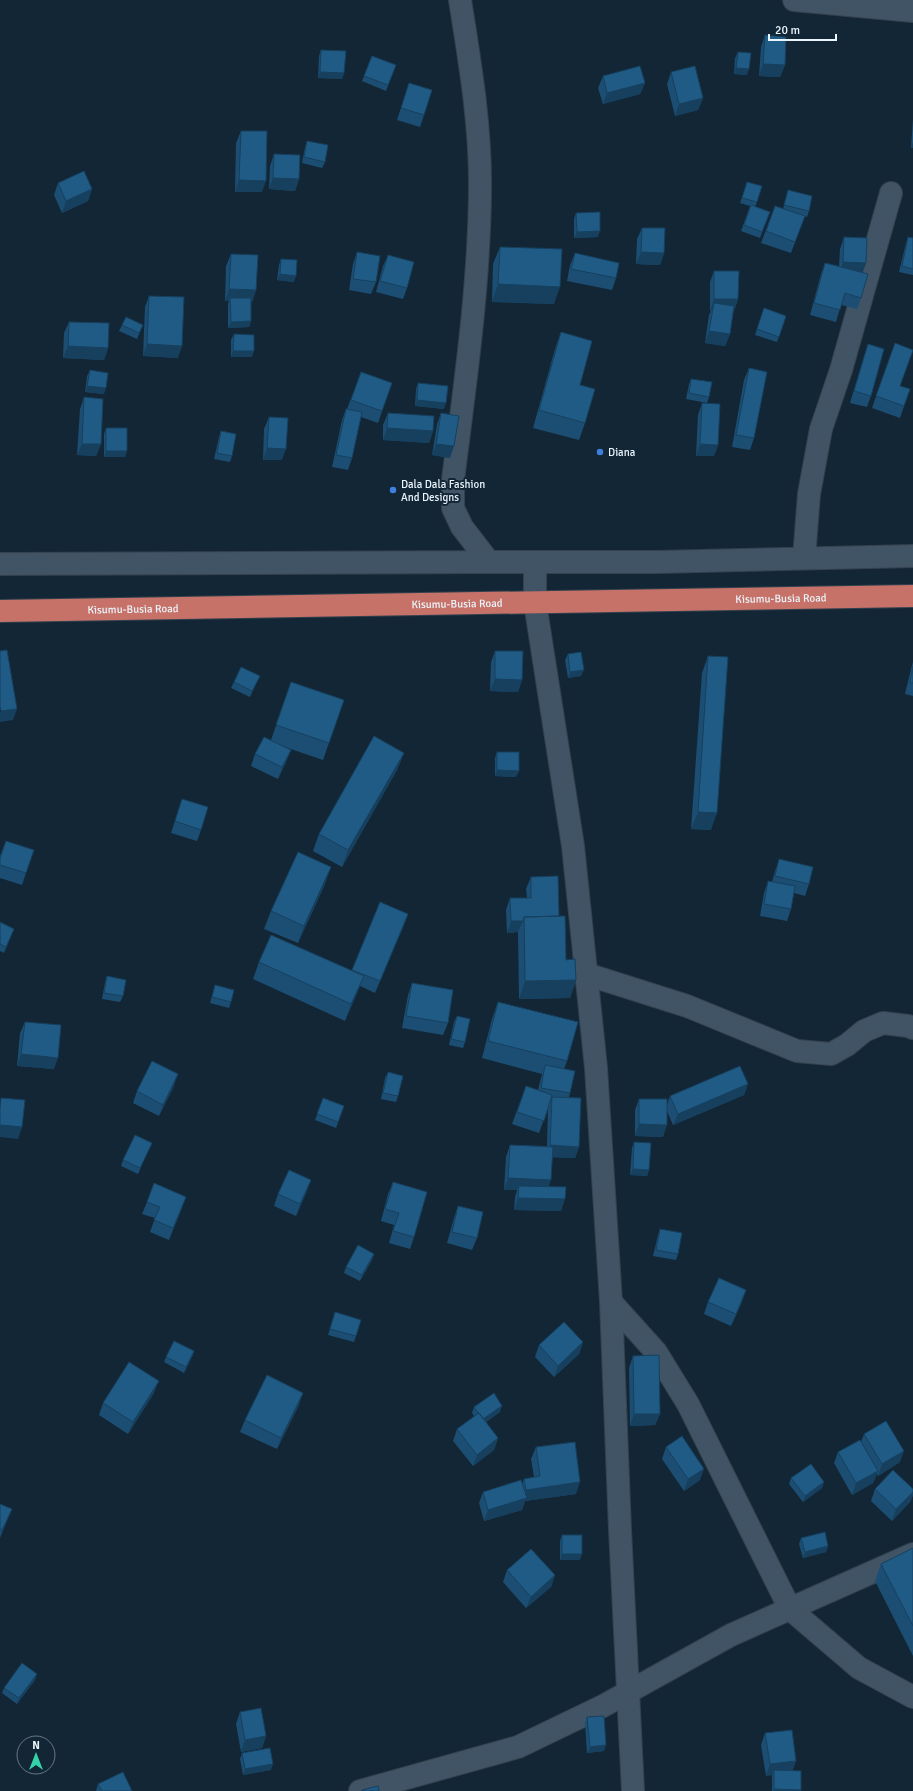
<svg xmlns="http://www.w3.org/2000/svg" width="913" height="1791" viewBox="0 0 913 1791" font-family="Signika,sans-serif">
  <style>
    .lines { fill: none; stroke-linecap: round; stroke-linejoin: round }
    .minor-casing { stroke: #34414e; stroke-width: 24 }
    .trunk-casing { stroke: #34414e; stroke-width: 24 }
    .minor { stroke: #405466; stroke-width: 22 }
    .trunk { stroke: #c67268; stroke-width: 22 }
    .wall { fill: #1c4e73 }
    .shaded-wall { fill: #16405e }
    .building { fill: #205b86; stroke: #16405e }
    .shop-dot { fill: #3f7fe0; stroke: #132635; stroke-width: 1.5 }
    .labels { text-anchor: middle; stroke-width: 4; stroke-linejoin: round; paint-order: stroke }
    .poi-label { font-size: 11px; fill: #ebf5fd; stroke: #132635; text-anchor: start }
    .street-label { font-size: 11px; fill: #ebf5fd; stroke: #132635 }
  </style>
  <rect width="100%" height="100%" fill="#132635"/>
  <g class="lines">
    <defs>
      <path id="minor" d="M 460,0 C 470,63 481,127 480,192 C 479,289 465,384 453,480 L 453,508 L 462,527 L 489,562 L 658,562 L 913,556
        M 794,0 L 913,11
        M 804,558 L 809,494 L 821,429 L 841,370 L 891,193
        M 535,563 L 535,603 L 573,846 L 596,1068 L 611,1302 L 620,1530 L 633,1791
        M 0,564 L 489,562
        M 586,974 L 687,1006 L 797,1051 L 831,1054 L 847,1045 L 864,1031 L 883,1023 L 908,1026 L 913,1028
        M 611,1302 L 656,1352 L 688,1404 L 790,1609 L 859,1668 L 913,1697
        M 360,1791 L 518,1747 L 603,1706 L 731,1635 L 913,1554"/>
      <g id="trunk">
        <path id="s1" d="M 0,611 L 913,596"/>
      </g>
    </defs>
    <!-- minor casing -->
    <use href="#minor" class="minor-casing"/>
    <!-- trunk casing -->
    <use href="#trunk" class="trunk-casing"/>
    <!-- minor -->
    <use href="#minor" class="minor"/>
    <!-- trunk -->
    <use href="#trunk" class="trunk"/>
  </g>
  <!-- wall -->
  <path class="wall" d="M 765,35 L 785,65 L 780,77 L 759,76 L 761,47 Z
    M 321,50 L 344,73 L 342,79 L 318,78 L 319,56 Z
    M 738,52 L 747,75 L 734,74 L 735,58 Z
    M 372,56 L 396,65 L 386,91 L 362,81 Z
    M 671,72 L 703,98 L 698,110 L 675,116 L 667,84 Z
    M 603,76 L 645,83 L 640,94 L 603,104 L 598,88 Z
    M 409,83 L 424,115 L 420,127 L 397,120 Z
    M 913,119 L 913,148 L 911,148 Z
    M 241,131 L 262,192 L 235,192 L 236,143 Z
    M 307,141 L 325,162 L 322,168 L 302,163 L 305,147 Z
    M 274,154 L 299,179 L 295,191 L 269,189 L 270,166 Z
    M 747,182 L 757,202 L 755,207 L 770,212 L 760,238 L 741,231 L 750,206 L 740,203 Z
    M 58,183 L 92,189 L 88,201 L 62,213 L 54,195 Z
    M 788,190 L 809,211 L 807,217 L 803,216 L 805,216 L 791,253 L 761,243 L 775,206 L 783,209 Z
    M 576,213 L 598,237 L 574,238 L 574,219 Z
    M 642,228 L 664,253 L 660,265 L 636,264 L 637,239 Z
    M 844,237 L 862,273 L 861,298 L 857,309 L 841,305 L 836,322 L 810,315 L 821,274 L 825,263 L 839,266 L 840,249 Z
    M 908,237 L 913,238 L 913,275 L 899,272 L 906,243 Z
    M 500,247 L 554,304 L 492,302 L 493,264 Z
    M 357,252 L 376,282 L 371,294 L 349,290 L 353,264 Z
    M 575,253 L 616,278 L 612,290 L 567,281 L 570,265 Z
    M 231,254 L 256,290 L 252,302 L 251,302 L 251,321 L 249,327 L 228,328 L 228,304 L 229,301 L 225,301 L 226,266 Z
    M 388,255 L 407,288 L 403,299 L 376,292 L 383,266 Z
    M 281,259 L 294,282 L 277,280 L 279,265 Z
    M 714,271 L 738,299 L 734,311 L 733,311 L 730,334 L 725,346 L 705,343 L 709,315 L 711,311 L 710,311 L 710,282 Z
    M 149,296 L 178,358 L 143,356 L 145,307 Z
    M 764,308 L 786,316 L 777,342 L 755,335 Z
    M 69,322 L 108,348 L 104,360 L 63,358 L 64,333 Z
    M 122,325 L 143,325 L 137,339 L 119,331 Z
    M 561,332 L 580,385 L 585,423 L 579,440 L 533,428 L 555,349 Z
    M 234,334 L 252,357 L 231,357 L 231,340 Z
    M 895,343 L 900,386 L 910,389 L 900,418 L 872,408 Z
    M 868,344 L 871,396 L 867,407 L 850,403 L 864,356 Z
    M 749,368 L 754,438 L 750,450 L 732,447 L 744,380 Z
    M 90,370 L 104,394 L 85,392 L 87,376 Z
    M 361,372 L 392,383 L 378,423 L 361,417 L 352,458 L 348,470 L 332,467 L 342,420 L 346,409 L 347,409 Z
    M 691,379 L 709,397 L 707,403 L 686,399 L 689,384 Z
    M 418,383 L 444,409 L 415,406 L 416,389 Z
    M 84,397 L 101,444 L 96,456 L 77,455 L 80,409 Z
    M 702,403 L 718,445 L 714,456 L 696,456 L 698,415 Z
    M 388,413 L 433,431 L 429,443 L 383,440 L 383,425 Z
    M 441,413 L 450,458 L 432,455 L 437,424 Z
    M 269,417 L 282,460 L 263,460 L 264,429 Z
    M 106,428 L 125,457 L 104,457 L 104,434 Z
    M 221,431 L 232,456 L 230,462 L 214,459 L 219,437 Z
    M 495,651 L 522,680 L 518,692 L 490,691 L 491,662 Z
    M 568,654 L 581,676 L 568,678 L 565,660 Z
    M 708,656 L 711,830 L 691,829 L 702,673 Z
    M 913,662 L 913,696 L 905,694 L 911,669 Z
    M 260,676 L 250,697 L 231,688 L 234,682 Z
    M 291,682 L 344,700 L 323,760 L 282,746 L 291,750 L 286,762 L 278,779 L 251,766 L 255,754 L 271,740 Z
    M 497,752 L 516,777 L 495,776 L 495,758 Z
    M 404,753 L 397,770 L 342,867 L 313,851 L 319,834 Z
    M 182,799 L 201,830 L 197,841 L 171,833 Z
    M 6,841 L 26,873 L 22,885 L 0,878 L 0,856 Z
    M 779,859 L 809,884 L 805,896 L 794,893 L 791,909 L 787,921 L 760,916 L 764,893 L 768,881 L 772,882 L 775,871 Z
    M 531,877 L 559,916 L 566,960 L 576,980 L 570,998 L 519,999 L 518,934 L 518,932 L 507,933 L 506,910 L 510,898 L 527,898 L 526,889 Z
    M 325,884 L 298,943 L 264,929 L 271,911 Z
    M 380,902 L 408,914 L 404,925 L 375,993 L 360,986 L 345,1021 L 253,979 L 259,962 L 352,971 Z
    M 0,922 L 12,934 L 4,953 L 0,951 Z
    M 107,976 L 123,996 L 120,1002 L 102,999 L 105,982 Z
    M 412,983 L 448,1023 L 443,1035 L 402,1028 L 408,995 Z
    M 215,985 L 231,1002 L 229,1008 L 210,1003 Z
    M 498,1002 L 567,1061 L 564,1069 L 570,1093 L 569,1097 L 579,1147 L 575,1158 L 552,1157 L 549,1186 L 561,1211 L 514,1210 L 515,1197 L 517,1190 L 504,1190 L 506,1157 L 510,1145 L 547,1146 L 548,1108 L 539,1133 L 512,1124 L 526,1086 L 538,1090 L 542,1074 L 482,1058 L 492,1019 Z
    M 457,1016 L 465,1042 L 463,1048 L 449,1045 L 454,1022 Z
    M 25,1022 L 54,1069 L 17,1066 L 20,1033 Z
    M 388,1072 L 398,1096 L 396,1102 L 381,1099 L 385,1078 Z
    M 748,1084 L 744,1095 L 673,1125 L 667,1111 L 663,1137 L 635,1136 L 635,1110 L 639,1099 L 667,1105 L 670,1096 Z
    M 174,1086 L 159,1116 L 133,1103 L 137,1091 Z
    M 323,1098 L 344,1106 L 336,1128 L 315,1120 Z
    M 634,1142 L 649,1170 L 647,1176 L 630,1175 L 632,1148 Z
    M 152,1143 L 138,1174 L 121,1166 L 123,1160 Z
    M 393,1182 L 414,1237 L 410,1249 L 389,1243 L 394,1225 L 381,1221 L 388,1194 Z
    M 307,1191 L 296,1216 L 274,1206 L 278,1194 Z
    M 147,1202 L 182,1208 L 169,1240 L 150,1232 L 155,1218 L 142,1214 Z
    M 458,1206 L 477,1238 L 472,1250 L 447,1243 L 454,1218 Z
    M 660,1229 L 678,1254 L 676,1260 L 653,1256 L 658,1235 Z
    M 372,1260 L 360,1281 L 344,1273 L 346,1267 Z
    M 708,1302 L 742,1302 L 731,1326 L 704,1314 Z
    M 335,1312 L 356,1336 L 354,1342 L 328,1335 Z
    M 583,1342 L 579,1354 L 554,1377 L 535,1357 L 539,1345 Z
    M 194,1351 L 192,1357 L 184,1373 L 164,1362 L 166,1357 Z
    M 633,1356 L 660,1414 L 655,1425 L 630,1426 L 629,1368 Z
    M 154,1393 L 128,1434 L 99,1415 L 103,1403 Z
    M 299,1405 L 277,1449 L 240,1432 L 245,1420 Z
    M 474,1407 L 500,1412 L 486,1422 L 498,1438 L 494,1450 L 473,1466 L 453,1441 L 457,1429 L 474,1416 L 472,1413 Z
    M 864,1434 L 900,1462 L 878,1476 L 877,1474 L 873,1483 L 852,1495 L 834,1463 L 838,1452 L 861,1442 Z
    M 536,1447 L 576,1494 L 525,1501 L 522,1510 L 484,1521 L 479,1503 L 483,1492 L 522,1484 L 524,1479 L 534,1477 L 531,1459 Z
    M 666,1447 L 700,1480 L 684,1491 L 662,1459 Z
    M 791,1478 L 824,1482 L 822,1488 L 803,1502 L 789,1484 Z
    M 875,1489 L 913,1489 L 913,1495 L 910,1502 L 892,1521 L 871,1501 Z
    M 0,1504 L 12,1509 L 0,1538 Z
    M 562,1535 L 580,1560 L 560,1560 L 560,1541 Z
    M 801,1538 L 828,1546 L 826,1552 L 803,1558 L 799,1544 Z
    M 913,1548 L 913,1656 L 875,1581 L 881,1564 Z
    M 507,1570 L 555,1575 L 551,1587 L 526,1608 L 503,1582 Z
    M 35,1680 L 17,1704 L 2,1693 L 4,1688 Z
    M 240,1712 L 266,1736 L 262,1748 L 241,1752 L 236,1724 Z
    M 587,1717 L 604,1751 L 587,1753 L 585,1723 Z
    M 765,1733 L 796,1761 L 792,1771 L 801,1790 L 800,1791 L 772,1791 L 772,1775 L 766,1776 L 761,1745 Z
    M 242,1753 L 271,1770 L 243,1775 L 240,1759 Z
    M 98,1784 L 132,1791 L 96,1791 Z"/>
  <!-- shaded-wall -->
  <path class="shaded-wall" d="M 763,64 L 785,65 L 780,77 L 759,76 Z
    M 736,68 L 749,69 L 747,75 L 734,74 Z
    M 320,72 L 344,73 L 342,79 L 318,78 Z
    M 645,83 L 640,94 L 603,104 L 607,93 Z
    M 703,98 L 698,110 L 675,116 L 679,104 Z
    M 913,142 L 913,148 L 911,148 Z
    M 273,178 L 299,179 L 295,191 L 269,189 Z
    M 239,180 L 266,181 L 262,192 L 235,192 Z
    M 92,189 L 88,201 L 62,213 L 66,201 Z
    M 600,231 L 598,237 L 574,238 L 577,232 Z
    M 641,252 L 664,253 L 660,265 L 636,264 Z
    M 843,262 L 866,263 L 862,275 L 839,274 Z
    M 280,274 L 296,276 L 294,282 L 277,280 Z
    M 498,284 L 560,287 L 554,304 L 492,302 Z
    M 229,289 L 256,290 L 252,302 L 230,301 L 230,298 L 229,301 L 225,301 Z
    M 714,299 L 738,299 L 734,311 L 712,311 L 714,303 L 711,311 L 710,311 Z
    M 251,321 L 249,327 L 228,328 L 231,322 Z
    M 709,331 L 730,334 L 725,346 L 705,343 Z
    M 147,344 L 182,346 L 178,358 L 143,356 Z
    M 68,346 L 108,348 L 104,360 L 63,358 Z
    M 233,351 L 254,351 L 252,357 L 231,357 Z
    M 87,386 L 106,388 L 104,394 L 85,392 Z
    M 417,400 L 446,403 L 444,409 L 415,406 Z
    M 387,428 L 433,431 L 429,443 L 383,440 Z
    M 82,444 L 101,444 L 96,456 L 77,455 Z
    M 436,444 L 454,446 L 450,458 L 432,455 Z
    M 700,444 L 718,445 L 714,456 L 696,456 Z
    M 267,448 L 286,449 L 282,460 L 263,460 Z
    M 106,451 L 127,451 L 125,457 L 104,457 Z
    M 584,670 L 581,676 L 568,678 L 570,672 Z
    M 260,676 L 257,682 L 250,697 L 252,691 Z
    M 495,679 L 522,680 L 518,692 L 490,691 Z
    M 17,709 L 13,720 L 0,722 L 0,713 L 1,711 Z
    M 291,750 L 286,762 L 278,779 L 282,767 Z
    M 404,753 L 397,770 L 342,867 L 348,850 Z
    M 497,770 L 519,771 L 516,777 L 495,776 Z
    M 698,812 L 717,813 L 711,830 L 691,829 Z
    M 331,867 L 325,884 L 298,943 L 304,926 Z
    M 408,914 L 404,925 L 375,993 L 380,981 Z
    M 511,921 L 523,921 L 518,932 L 507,933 Z
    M 14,929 L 12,934 L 4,953 L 6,947 Z
    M 364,976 L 357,993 L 345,1021 L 351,1004 Z
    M 576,980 L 570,998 L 519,999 L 525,981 Z
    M 21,1054 L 58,1058 L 54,1069 L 17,1066 Z
    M 178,1074 L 174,1086 L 159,1116 L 163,1105 Z
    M 748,1084 L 744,1095 L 673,1125 L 678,1114 Z
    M 639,1124 L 667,1125 L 663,1137 L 635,1136 Z
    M 0,1125 L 22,1127 L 18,1139 L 0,1137 Z
    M 550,1145 L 579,1147 L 575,1158 L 546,1157 Z
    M 633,1169 L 649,1170 L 647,1176 L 630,1175 Z
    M 508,1178 L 551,1180 L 547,1191 L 519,1186 L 517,1190 L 504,1190 Z
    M 311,1180 L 307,1191 L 296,1216 L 300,1204 Z
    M 186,1197 L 182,1208 L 169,1240 L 173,1228 Z
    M 518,1198 L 565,1199 L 561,1211 L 514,1210 Z
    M 374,1254 L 372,1260 L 360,1281 L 362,1275 Z
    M 746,1290 L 742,1302 L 731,1326 Z
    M 583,1342 L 579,1354 L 554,1377 L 558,1366 Z
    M 194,1351 L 192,1357 L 184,1373 L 186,1367 Z
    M 159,1381 L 154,1393 L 128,1434 L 133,1422 Z
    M 303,1393 L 299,1405 L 277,1449 L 281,1438 Z
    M 502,1406 L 500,1412 L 480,1425 L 482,1419 Z
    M 634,1414 L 660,1414 L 655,1425 L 630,1426 Z
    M 498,1438 L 494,1450 L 473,1466 L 477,1455 Z
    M 904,1451 L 900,1462 L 878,1476 L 882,1464 Z
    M 704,1469 L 700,1480 L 684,1491 L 688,1479 Z
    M 878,1471 L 873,1483 L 852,1495 L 856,1483 Z
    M 580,1482 L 576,1494 L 525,1501 L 522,1510 L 484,1521 L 488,1510 L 523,1499 L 526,1490 Z
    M 824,1482 L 822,1488 L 803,1502 L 805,1496 Z
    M 913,1492 L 913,1495 L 910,1502 L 892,1521 L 896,1509 Z
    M 12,1509 L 7,1521 L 0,1538 L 2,1530 Z
    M 828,1546 L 826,1552 L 803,1558 L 805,1552 Z
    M 562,1554 L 582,1554 L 580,1560 L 560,1560 Z
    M 555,1575 L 551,1587 L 526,1608 L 531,1597 Z
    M 37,1674 L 35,1680 L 17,1704 L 19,1698 Z
    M 266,1736 L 262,1748 L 241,1752 L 245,1740 Z
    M 606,1745 L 604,1751 L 587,1753 L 590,1747 Z
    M 796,1761 L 792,1772 L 774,1770 L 772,1775 L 766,1776 L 770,1764 Z
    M 273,1764 L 271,1770 L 243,1775 L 245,1769 Z
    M 774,1789 L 801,1790 L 800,1791 L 773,1791 Z"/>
  <!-- building -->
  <path class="building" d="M 765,35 L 786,37 L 785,65 L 763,64 Z
    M 321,50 L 346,51 L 344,73 L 320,72 Z
    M 738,52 L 751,53 L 749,69 L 736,68 Z
    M 372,56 L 396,65 L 388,85 L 364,76 Z
    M 640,66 L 645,83 L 607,93 L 603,76 Z
    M 695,66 L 703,98 L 679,104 L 671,72 Z
    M 409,83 L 432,90 L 424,115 L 401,108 Z
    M 241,131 L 267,131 L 266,181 L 239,180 Z
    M 307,141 L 328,145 L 325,162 L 304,157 Z
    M 274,154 L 300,155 L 299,179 L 273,178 Z
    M 84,171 L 92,189 L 66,201 L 58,183 Z
    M 747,182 L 762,186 L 757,202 L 742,198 Z
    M 788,190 L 812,196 L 809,211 L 784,205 Z
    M 751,205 L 770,212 L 762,232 L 744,225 Z
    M 775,206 L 805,216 L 795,242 L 766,231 Z
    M 600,212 L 600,231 L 577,232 L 576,213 Z
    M 642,228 L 665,228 L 664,253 L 641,252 Z
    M 844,237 L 867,238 L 866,263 L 843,262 Z
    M 908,237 L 913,238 L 913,269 L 902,266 Z
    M 500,247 L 562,249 L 560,287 L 498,284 Z
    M 357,252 L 380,256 L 376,282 L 353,279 Z
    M 575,253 L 619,263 L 616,278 L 571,269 Z
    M 231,254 L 258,255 L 256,290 L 229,289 Z
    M 388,255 L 414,262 L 407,288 L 380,281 Z
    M 281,259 L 297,260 L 296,276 L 280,274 Z
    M 825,263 L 868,274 L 861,298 L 845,293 L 840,310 L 814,303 Z
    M 714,271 L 739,271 L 738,299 L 714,299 Z
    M 149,296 L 184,297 L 182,346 L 147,344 Z
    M 230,298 L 251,298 L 251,321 L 231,322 Z
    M 714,303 L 734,306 L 730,334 L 709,331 Z
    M 764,308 L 786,316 L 779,337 L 757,329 Z
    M 126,317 L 143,325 L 139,333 L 122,325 Z
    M 69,322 L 109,323 L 108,348 L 68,346 Z
    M 561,332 L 592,341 L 580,385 L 595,389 L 585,423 L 539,410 Z
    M 234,334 L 254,335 L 254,351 L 233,351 Z
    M 895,343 L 913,350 L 900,386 L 910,389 L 904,406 L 876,396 Z
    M 868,344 L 884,349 L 871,396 L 854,391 Z
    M 749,368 L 767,372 L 754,438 L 736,435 Z
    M 90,370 L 108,373 L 106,388 L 87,386 Z
    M 361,372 L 392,383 L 382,411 L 351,400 Z
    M 691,379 L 712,382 L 709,397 L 689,393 Z
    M 418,383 L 448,386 L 446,403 L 417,400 Z
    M 84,397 L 103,399 L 101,444 L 82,444 Z
    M 702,403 L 720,404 L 718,445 L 700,444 Z
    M 346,409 L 362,412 L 352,458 L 336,455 Z
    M 388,413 L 434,416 L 433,431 L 387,428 Z
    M 441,413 L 459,416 L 454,446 L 436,444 Z
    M 269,417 L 288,418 L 286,449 L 267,448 Z
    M 106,428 L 127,428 L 127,451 L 106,451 Z
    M 221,431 L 236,434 L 232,456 L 217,453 Z
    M 7,650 L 17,709 L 1,711 L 0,707 L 0,651 Z
    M 495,651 L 523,651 L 522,680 L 495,679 Z
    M 581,652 L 584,670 L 570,672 L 568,654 Z
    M 708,656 L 728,657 L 717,813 L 698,812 Z
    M 913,666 L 913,683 L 910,683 Z
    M 241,667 L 260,676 L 252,691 L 234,682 Z
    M 291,682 L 344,700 L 329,743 L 276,725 Z
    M 374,736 L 404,753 L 348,850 L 319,834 Z
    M 264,737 L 291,750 L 282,767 L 255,754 Z
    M 497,752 L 519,752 L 519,771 L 497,770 Z
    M 182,799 L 208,807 L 201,830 L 175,821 Z
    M 6,841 L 34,850 L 26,873 L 0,865 L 0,858 Z
    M 298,852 L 331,867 L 304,926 L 271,911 Z
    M 779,859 L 813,867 L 809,884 L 775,876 Z
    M 558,876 L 559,916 L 524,917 L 523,921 L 511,921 L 510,898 L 531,898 L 531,877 Z
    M 768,881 L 795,886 L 791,909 L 764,904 Z
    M 380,902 L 408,914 L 380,981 L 352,970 Z
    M 565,916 L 566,960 L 575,959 L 576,980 L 525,981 L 524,917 Z
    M 0,922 L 14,929 L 6,947 L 0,944 Z
    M 271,935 L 364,976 L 351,1004 L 259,962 Z
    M 107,976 L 126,980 L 123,996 L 104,993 Z
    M 412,983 L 453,990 L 448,1023 L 406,1016 Z
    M 215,985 L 234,990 L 231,1002 L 212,997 Z
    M 498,1002 L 578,1022 L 567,1061 L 488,1041 Z
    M 457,1016 L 470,1019 L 465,1042 L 451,1039 Z
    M 25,1022 L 61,1025 L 58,1058 L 21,1054 Z
    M 152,1061 L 178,1074 L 163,1105 L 137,1091 Z
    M 545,1065 L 575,1071 L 570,1093 L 541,1088 Z
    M 740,1066 L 748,1084 L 678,1114 L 670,1096 Z
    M 388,1072 L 403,1076 L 398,1096 L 383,1093 Z
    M 526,1086 L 552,1095 L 544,1121 L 517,1112 Z
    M 552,1097 L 581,1098 L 579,1147 L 550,1145 Z
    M 1,1098 L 25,1100 L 22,1127 L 0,1125 L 0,1108 Z
    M 323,1098 L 344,1106 L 338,1122 L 317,1114 Z
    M 639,1099 L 667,1099 L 667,1125 L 639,1124 Z
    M 135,1135 L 152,1143 L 140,1168 L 123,1160 Z
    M 634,1142 L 651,1143 L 649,1170 L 633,1169 Z
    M 510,1145 L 553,1147 L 551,1180 L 508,1178 Z
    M 289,1170 L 311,1180 L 300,1204 L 278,1194 Z
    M 393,1182 L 427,1192 L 414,1237 L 393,1231 L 399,1213 L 385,1209 Z
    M 154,1183 L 186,1197 L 173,1228 L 154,1220 L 160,1207 L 147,1202 Z
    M 519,1186 L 566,1187 L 565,1199 L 518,1198 Z
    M 458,1206 L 483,1212 L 477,1238 L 452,1232 Z
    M 660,1229 L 682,1233 L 678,1254 L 656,1250 Z
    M 358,1245 L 374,1254 L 362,1275 L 346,1267 Z
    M 719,1278 L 746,1290 L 736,1314 L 708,1302 Z
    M 335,1312 L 361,1320 L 356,1336 L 330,1329 Z
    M 564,1322 L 583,1342 L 558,1366 L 539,1345 Z
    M 174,1341 L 194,1351 L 186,1367 L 166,1357 Z
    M 659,1355 L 660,1414 L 634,1414 L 633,1356 Z
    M 129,1362 L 159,1381 L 133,1422 L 103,1403 Z
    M 267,1375 L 303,1393 L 281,1438 L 245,1420 Z
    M 494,1393 L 502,1406 L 483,1419 L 479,1413 L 478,1413 L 474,1407 Z
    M 479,1413 L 498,1438 L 477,1455 L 457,1429 Z
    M 886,1421 L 904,1451 L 882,1464 L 864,1434 Z
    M 682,1436 L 704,1469 L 688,1479 L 666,1447 Z
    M 860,1440 L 878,1471 L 856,1483 L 838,1452 Z
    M 575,1442 L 580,1482 L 526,1490 L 524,1479 L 540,1476 L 536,1447 Z
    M 811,1464 L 824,1482 L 805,1496 L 791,1478 Z
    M 893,1470 L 913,1489 L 913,1492 L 896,1509 L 875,1489 Z
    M 521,1480 L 527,1498 L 488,1510 L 483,1492 Z
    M 0,1504 L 12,1509 L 2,1530 L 0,1529 Z
    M 825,1532 L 828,1546 L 805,1552 L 801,1538 Z
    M 562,1535 L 582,1535 L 582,1554 L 562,1554 Z
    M 913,1548 L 913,1626 L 881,1564 Z
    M 531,1549 L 555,1575 L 531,1597 L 507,1570 Z
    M 22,1663 L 37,1674 L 19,1698 L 4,1688 Z
    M 261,1708 L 266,1736 L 245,1740 L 240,1712 Z
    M 604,1716 L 606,1745 L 590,1747 L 587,1717 Z
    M 792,1730 L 796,1761 L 770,1764 L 765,1733 Z
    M 270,1748 L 273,1764 L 245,1769 L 242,1753 Z
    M 774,1770 L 801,1771 L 801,1790 L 774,1789 Z
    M 123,1772 L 132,1791 L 102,1791 L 98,1784 Z
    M 378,1786 L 379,1791 L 362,1791 L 362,1790 Z"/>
  <!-- markers -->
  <g class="shop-dot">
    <circle cx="600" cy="452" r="4"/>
    <circle cx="393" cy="490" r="4"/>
  </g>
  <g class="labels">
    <!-- poi labels -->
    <g class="poi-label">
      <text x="608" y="456">Diana</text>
      <text x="401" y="488">Dala Dala Fashion<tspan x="401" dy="13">And Designs</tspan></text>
    </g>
    <!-- street labels -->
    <g class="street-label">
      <text dy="4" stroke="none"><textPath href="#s1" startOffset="781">Kisumu-Busia Road</textPath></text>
      <text dy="4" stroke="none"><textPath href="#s1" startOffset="457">Kisumu-Busia Road</textPath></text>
      <text dy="4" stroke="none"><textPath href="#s1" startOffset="133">Kisumu-Busia Road</textPath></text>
    </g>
  </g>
  <!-- north arrow -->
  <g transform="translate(36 1755)"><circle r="19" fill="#132635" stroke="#697985"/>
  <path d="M0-3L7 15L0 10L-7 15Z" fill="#34d4a8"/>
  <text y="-6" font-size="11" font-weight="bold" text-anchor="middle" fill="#ebf5fd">N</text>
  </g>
  <!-- scale -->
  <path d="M769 34v6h67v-6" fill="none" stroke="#ebf5fd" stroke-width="2"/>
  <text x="775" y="34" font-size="12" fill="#ebf5fd" stroke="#132635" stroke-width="3" paint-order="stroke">20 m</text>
</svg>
